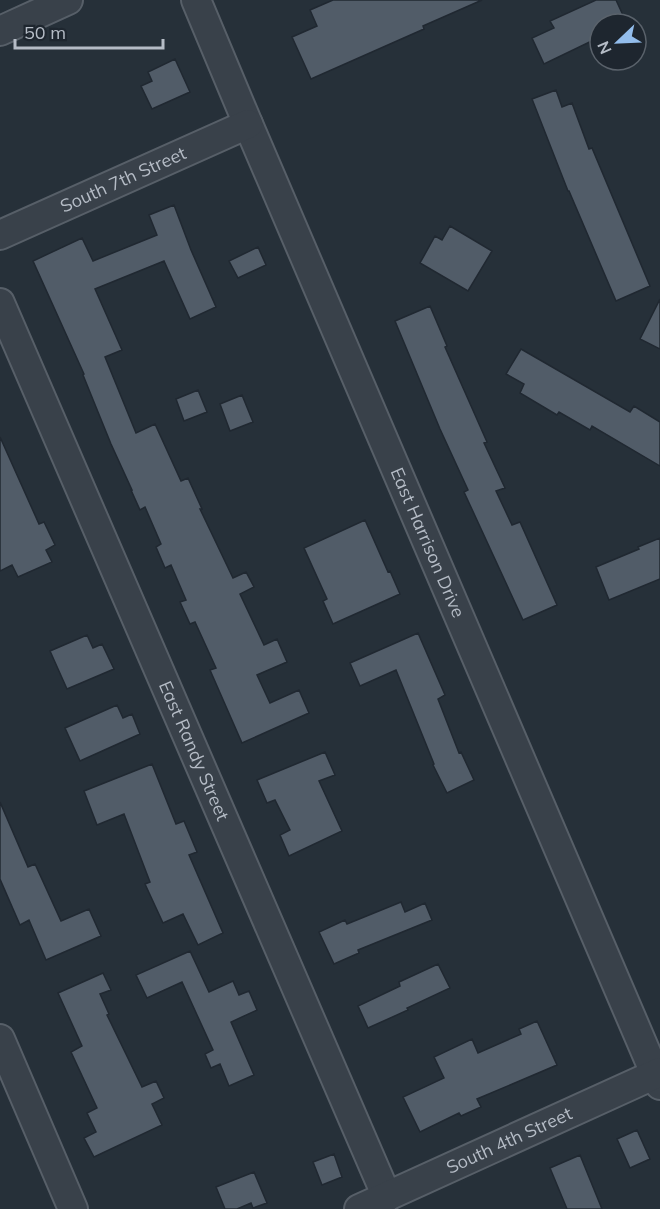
<svg xmlns="http://www.w3.org/2000/svg" width="660" height="1209" viewBox="0 0 660 1209" font-family="Mulish,sans-serif">
  <style>
    .building { fill: #515c68; stroke: #202831; stroke-width: 1.5 }
    .lines { fill: none; stroke-linecap: round; stroke-linejoin: round }
    .minor-casing { stroke: #575f68; stroke-width: 32 }
    .minor { stroke: #39414a; stroke-width: 28 }
    .labels { text-anchor: middle; stroke-width: 4.5; stroke-linejoin: round; paint-order: stroke }
    .street-label { font-size: 18px; fill: #b5bcc6; stroke: #1e262f }
  </style>
  <rect width="100%" height="100%" fill="#263039"/>
  <!-- building -->
  <path class="building" d="M 333,0 L 482,0 L 423,26 L 424,29 L 311,79 L 292,37 L 317,26 L 310,10 Z
    M 596,0 L 616,0 L 627,24 L 600,24 L 600,37 L 544,64 L 532,38 L 554,28 L 550,21 Z
    M 175,59 L 190,92 L 152,109 L 141,86 L 152,81 L 148,72 Z
    M 556,90 L 562,107 L 572,103 L 589,149 L 592,148 L 650,286 L 616,301 L 569,191 L 568,191 L 532,99 Z
    M 174,205 L 191,250 L 216,307 L 190,319 L 164,261 L 95,289 L 122,350 L 105,357 L 136,433 L 155,424 L 181,481 L 188,478 L 202,509 L 200,509 L 233,578 L 246,572 L 254,587 L 240,594 L 264,645 L 277,639 L 287,662 L 257,675 L 270,703 L 299,690 L 309,713 L 242,743 L 210,670 L 216,668 L 195,622 L 190,624 L 180,602 L 186,600 L 171,565 L 165,568 L 156,547 L 161,544 L 145,507 L 140,510 L 131,490 L 132,490 L 111,444 L 83,375 L 84,374 L 33,261 L 82,238 L 93,261 L 157,235 L 149,215 Z
    M 450,226 L 492,251 L 468,291 L 420,263 L 435,236 L 442,240 Z
    M 258,247 L 266,265 L 238,278 L 229,261 Z
    M 660,299 L 660,349 L 640,339 Z
    M 430,306 L 447,346 L 445,347 L 464,390 L 487,442 L 484,443 L 505,488 L 496,491 L 512,525 L 520,522 L 557,605 L 523,620 L 464,492 L 468,490 L 440,429 L 395,321 Z
    M 521,349 L 630,412 L 634,406 L 660,422 L 660,466 L 592,426 L 590,430 L 559,412 L 557,415 L 520,393 L 524,384 L 506,374 Z
    M 198,390 L 207,412 L 184,421 L 176,399 Z
    M 242,395 L 253,422 L 230,431 L 220,404 Z
    M 0,437 L 39,524 L 44,522 L 55,545 L 46,550 L 52,562 L 18,577 L 12,565 L 0,571 Z
    M 365,520 L 388,572 L 390,571 L 400,594 L 333,624 L 323,601 L 327,599 L 304,548 Z
    M 660,538 L 660,579 L 609,600 L 596,567 L 639,549 L 638,547 Z
    M 418,633 L 445,695 L 438,699 L 459,753 L 461,752 L 474,780 L 447,793 L 433,765 L 434,764 L 396,670 L 360,686 L 350,663 Z
    M 87,635 L 93,648 L 102,644 L 114,669 L 67,689 L 50,651 Z
    M 117,705 L 123,718 L 132,714 L 140,734 L 80,761 L 65,728 Z
    M 325,752 L 335,775 L 319,781 L 342,831 L 289,856 L 280,835 L 290,830 L 275,800 L 267,803 L 257,780 Z
    M 152,764 L 176,824 L 184,821 L 197,852 L 189,855 L 223,933 L 198,945 L 183,914 L 163,923 L 145,884 L 150,882 L 124,814 L 97,825 L 84,791 Z
    M 0,802 L 28,867 L 35,864 L 61,921 L 89,909 L 101,936 L 46,960 L 29,920 L 20,925 L 0,879 Z
    M 401,902 L 405,912 L 425,903 L 432,920 L 358,950 L 359,953 L 334,964 L 319,932 L 345,920 L 347,924 Z
    M 190,951 L 209,992 L 233,981 L 239,995 L 249,991 L 257,1010 L 231,1022 L 254,1075 L 229,1086 L 220,1064 L 211,1068 L 205,1054 L 213,1050 L 182,982 L 147,998 L 136,975 Z
    M 438,964 L 450,988 L 407,1008 L 408,1010 L 368,1028 L 358,1006 L 400,986 L 399,982 Z
    M 103,973 L 111,990 L 100,994 L 109,1014 L 107,1015 L 142,1087 L 156,1081 L 164,1098 L 152,1104 L 162,1125 L 94,1157 L 84,1138 L 96,1132 L 87,1113 L 97,1108 L 71,1052 L 82,1046 L 58,993 Z
    M 537,1021 L 557,1065 L 477,1099 L 481,1107 L 461,1116 L 459,1113 L 420,1132 L 403,1097 L 444,1078 L 434,1057 L 472,1039 L 478,1053 L 521,1034 L 519,1029 Z
    M 637,1130 L 650,1159 L 630,1168 L 617,1139 Z
    M 334,1154 L 342,1177 L 322,1185 L 313,1162 Z
    M 580,1155 L 602,1209 L 567,1209 L 550,1168 Z
    M 254,1172 L 267,1203 L 253,1208 L 251,1203 L 237,1209 L 225,1209 L 216,1187 Z"/>
  <g class="lines">
    <defs>
      <g id="minor">
        <path id="s1" d="M 196,0 L 248,124 L 660,1085"/>
        <path d="M 0,31 L 68,0"/>
        <path id="s2" d="M 0,235 L 248,124"/>
        <path id="s3" d="M 0,303 L 387,1197"/>
        <path d="M 0,1039 L 73,1209"/>
        <path id="s4" d="M 359,1209 L 660,1072"/>
      </g>
    </defs>
    <!-- minor casing -->
    <use href="#minor" class="minor-casing"/>
    <!-- minor -->
    <use href="#minor" class="minor"/>
  </g>
  <g class="labels">
    <!-- street labels -->
    <g class="street-label">
      <text dy="6" stroke="none"><textPath href="#s2" startOffset="135">South 7th Street</textPath></text>
      <text dy="6" stroke="none"><textPath href="#s1" startOffset="590">East Harrison Drive</textPath></text>
      <text dy="6" stroke="none"><textPath href="#s3" startOffset="488">East Randy Street</textPath></text>
      <text dy="6" stroke="none"><textPath href="#s4" startOffset="165">South 4th Street</textPath></text>
    </g>
  </g>
  <!-- north arrow -->
  <g transform="translate(618 42) rotate(247)"><circle r="28" fill="#1e262f" stroke="#5a626b" stroke-width="1.5"/>
  <path d="M0-4.5L10 22L0 15L-10 22Z" fill="#93bdec"/>
  <text y="-9" font-size="16" font-weight="bold" text-anchor="middle" fill="#b5bcc6">N</text>
  </g>
  <!-- scale -->
  <path d="M15 39v9h148v-9" fill="none" stroke="#b5bcc6" stroke-width="3"/>
  <text x="24" y="39" font-size="18" fill="#b5bcc6" stroke="#1e262f" stroke-width="4.5" paint-order="stroke">50 m</text>
</svg>
